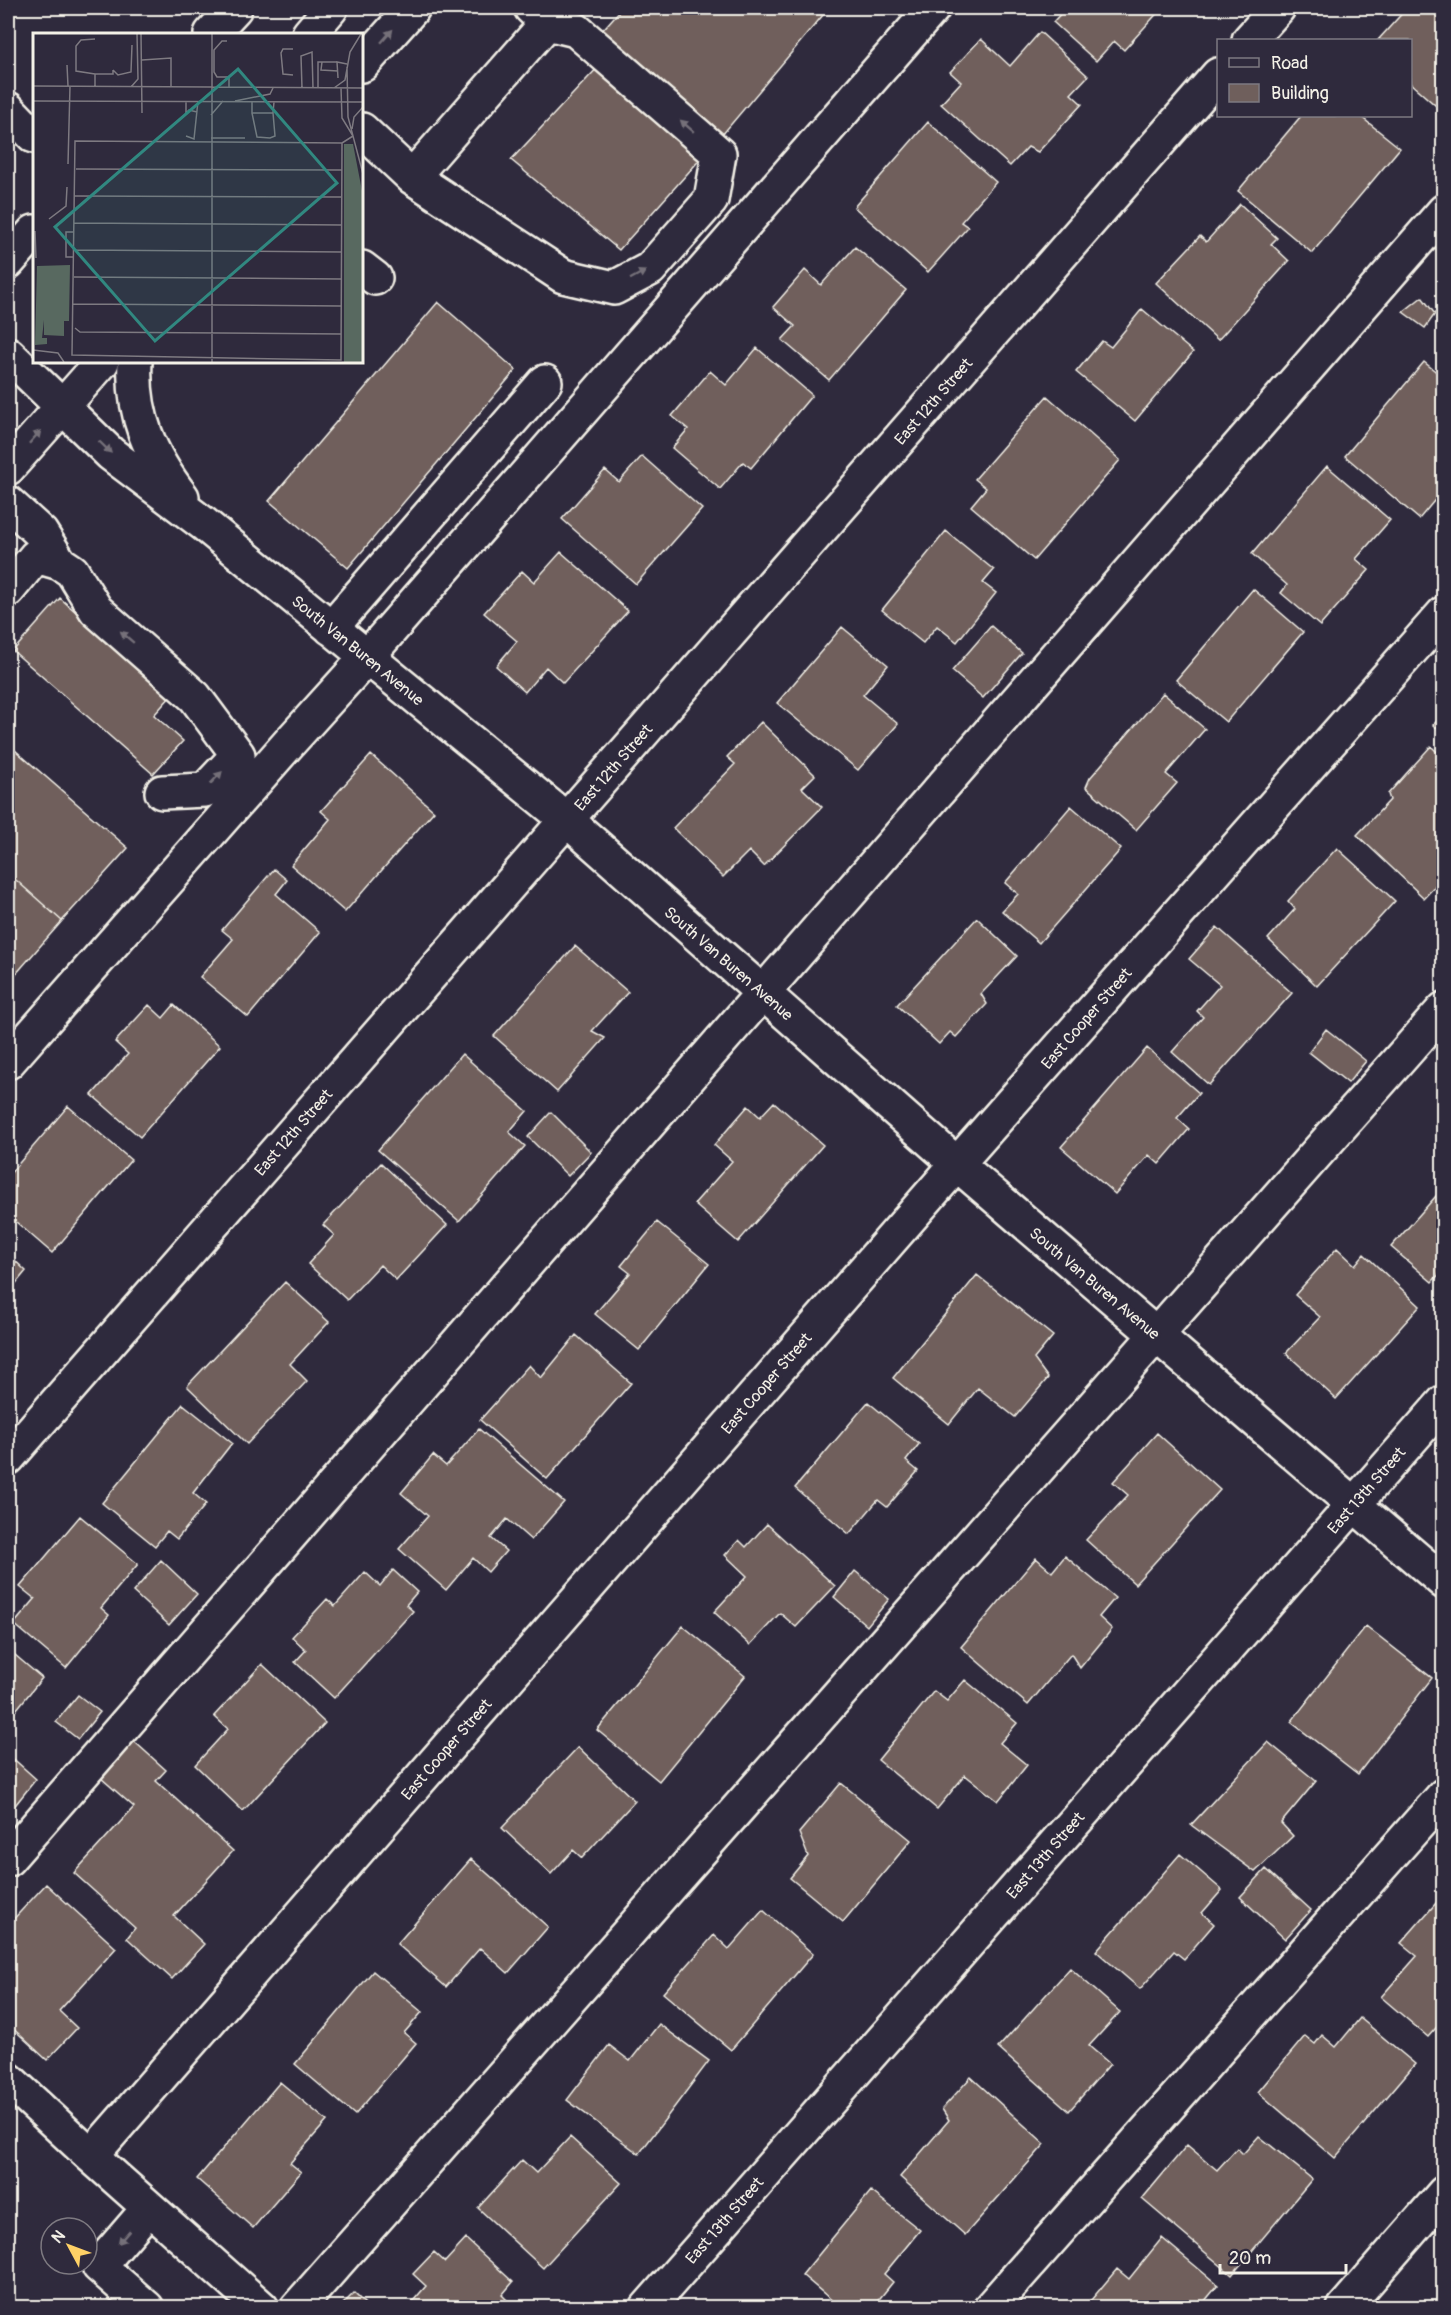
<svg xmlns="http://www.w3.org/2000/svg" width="1451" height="2315" viewBox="0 0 1451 2315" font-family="Pangolin,sans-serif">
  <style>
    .building { fill: #6f5f5c; stroke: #f4f1e8; stroke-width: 1.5 }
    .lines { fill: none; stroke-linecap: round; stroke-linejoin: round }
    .minor-casing { stroke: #f4f1e8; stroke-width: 38 }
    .major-casing { stroke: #f4f1e8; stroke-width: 38 }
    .minor { stroke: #2f2a3d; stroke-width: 33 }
    .major { stroke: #2f2a3d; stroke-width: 33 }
    .oneway { fill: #747079 }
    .labels { text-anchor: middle; stroke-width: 6; stroke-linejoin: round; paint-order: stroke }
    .street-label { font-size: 16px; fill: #f4f1e8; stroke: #2f2a3d }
    .inset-road { fill: none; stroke: #7e7a81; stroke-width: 1.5 }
    .view { fill: #318880; fill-opacity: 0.15; stroke: #318880; stroke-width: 3 }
    .inset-edge { fill: none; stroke: #f4f1e8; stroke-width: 3 }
  </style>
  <rect width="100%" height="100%" fill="#2f2a3d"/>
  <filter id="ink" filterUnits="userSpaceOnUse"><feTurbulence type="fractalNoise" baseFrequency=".0167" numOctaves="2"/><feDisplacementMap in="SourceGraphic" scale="12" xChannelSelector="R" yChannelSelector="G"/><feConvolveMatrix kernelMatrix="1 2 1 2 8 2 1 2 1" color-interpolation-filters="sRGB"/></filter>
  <g filter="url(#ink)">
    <!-- building -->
    <path class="building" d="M 622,8 L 829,8 L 722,135 L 600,33 Z
      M 1066,8 L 1162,8 L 1124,50 L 1114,41 L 1096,61 L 1053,22 Z
      M 1407,8 L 1444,8 L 1442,111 L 1410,83 L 1410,40 L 1378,40 Z
      M 1040,32 L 1088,76 L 1071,94 L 1082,104 L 1038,152 L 1028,147 L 1010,166 L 941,104 L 961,82 L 950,72 L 981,39 L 1010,66 Z
      M 601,64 L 703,156 L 619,250 L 511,160 Z
      M 1301,116 L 1360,116 L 1400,148 L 1312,253 L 1238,191 Z
      M 928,122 L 996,182 L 961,222 L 968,227 L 928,272 L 854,207 Z
      M 1240,204 L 1277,238 L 1271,244 L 1289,261 L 1218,340 L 1156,283 L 1200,236 L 1206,242 Z
      M 855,247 L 906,290 L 829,380 L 782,340 L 795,326 L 773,307 L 805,270 L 821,285 Z
      M 1422,297 L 1435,314 L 1425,328 L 1403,312 Z
      M 438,302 L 516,370 L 348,568 L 269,501 Z
      M 1142,309 L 1193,352 L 1135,421 L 1076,372 L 1102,341 L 1111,347 Z
      M 757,348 L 812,395 L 751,468 L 743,462 L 720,489 L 672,448 L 688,429 L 672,416 L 710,371 L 726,385 Z
      M 1424,362 L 1444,378 L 1444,489 L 1419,519 L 1345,456 Z
      M 1047,396 L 1120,460 L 1034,560 L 971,506 L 986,488 L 975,479 Z
      M 642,456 L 702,509 L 636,584 L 562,519 L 605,470 L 619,482 Z
      M 1327,466 L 1390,520 L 1356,559 L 1369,570 L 1320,626 L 1281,593 L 1287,585 L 1252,554 Z
      M 946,531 L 994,570 L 983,583 L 996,593 L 957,642 L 937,626 L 923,643 L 882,610 Z
      M 561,552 L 628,611 L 563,683 L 546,667 L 525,692 L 496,666 L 517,641 L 484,613 L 522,571 L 534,582 Z
      M 1253,589 L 1303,632 L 1226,722 L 1176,680 Z
      M 60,598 L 171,696 L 154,715 L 183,741 L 153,774 L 13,651 Z
      M 991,626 L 1022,653 L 983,698 L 952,671 Z
      M 842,627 L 888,665 L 863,695 L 898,724 L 858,770 L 777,703 Z
      M 1163,693 L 1205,729 L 1166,774 L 1177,783 L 1136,830 L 1086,787 L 1090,778 Z
      M 1444,714 L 1444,735 L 1433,725 Z
      M 761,722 L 815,775 L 802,788 L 822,807 L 764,866 L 749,851 L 723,877 L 673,828 L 735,764 L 727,757 Z
      M 8,744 L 128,848 L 62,921 L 8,873 Z
      M 1444,745 L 1444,877 L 1424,898 L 1357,835 L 1390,800 L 1388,794 L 1431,746 L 1437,752 Z
      M 371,755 L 434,811 L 345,912 L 291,865 L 330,819 L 321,811 Z
      M 1071,806 L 1121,849 L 1039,943 L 1002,911 L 1018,894 L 1005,883 Z
      M 1337,848 L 1395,901 L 1317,986 L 1268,939 L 1295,909 L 1288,901 Z
      M 274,869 L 287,880 L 276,894 L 320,932 L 248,1017 L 200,977 L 233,939 L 222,930 Z
      M 8,873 L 62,921 L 8,983 Z
      M 977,918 L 1017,956 L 981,994 L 987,1004 L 956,1037 L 950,1032 L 939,1044 L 897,1005 Z
      M 1217,927 L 1292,993 L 1209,1085 L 1172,1052 L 1203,1017 L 1197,1011 L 1220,985 L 1189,959 Z
      M 575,946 L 628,992 L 592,1031 L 605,1038 L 557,1092 L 494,1036 Z
      M 149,1005 L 163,1018 L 174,1005 L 220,1046 L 140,1137 L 92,1095 L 128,1054 L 115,1042 Z
      M 1326,1029 L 1366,1061 L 1348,1083 L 1309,1052 Z
      M 1147,1048 L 1199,1093 L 1177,1118 L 1189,1129 L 1159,1164 L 1149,1155 L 1115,1194 L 1061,1147 Z
      M 462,1054 L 527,1111 L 509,1132 L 525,1146 L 459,1221 L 378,1150 Z
      M 774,1102 L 823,1145 L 738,1242 L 694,1204 L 732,1161 L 714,1145 L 748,1106 L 760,1117 Z
      M 68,1106 L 131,1160 L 52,1253 L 8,1215 L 8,1176 Z
      M 551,1112 L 591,1152 L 568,1176 L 528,1137 Z
      M 381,1163 L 447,1225 L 396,1280 L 380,1265 L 347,1300 L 308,1264 L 334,1235 L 323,1225 Z
      M 1444,1187 L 1444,1269 L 1432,1282 L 1391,1247 Z
      M 657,1222 L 709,1264 L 639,1350 L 595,1314 L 630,1273 L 621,1266 Z
      M 1337,1248 L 1355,1265 L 1364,1254 L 1420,1306 L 1336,1399 L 1286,1353 L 1320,1317 L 1295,1295 Z
      M 8,1254 L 26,1271 L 8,1293 Z
      M 977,1275 L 1053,1336 L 1034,1359 L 1048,1378 L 1015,1417 L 978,1388 L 949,1424 L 893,1378 Z
      M 285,1282 L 329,1322 L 290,1364 L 307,1381 L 247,1444 L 187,1386 Z
      M 576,1335 L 631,1383 L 547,1479 L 480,1420 L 529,1365 L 541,1378 Z
      M 868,1402 L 919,1444 L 906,1461 L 918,1471 L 887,1507 L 878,1500 L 849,1534 L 795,1488 Z
      M 183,1404 L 232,1443 L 193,1493 L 206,1504 L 177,1539 L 167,1531 L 155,1546 L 102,1503 Z
      M 479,1429 L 564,1502 L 531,1540 L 507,1519 L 491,1538 L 506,1551 L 488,1572 L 473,1558 L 446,1590 L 399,1549 L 428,1516 L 401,1493 L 433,1455 L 446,1466 Z
      M 1157,1433 L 1220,1490 L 1135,1584 L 1086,1540 L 1128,1495 L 1113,1482 Z
      M 80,1516 L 138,1564 L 101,1608 L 109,1615 L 66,1668 L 14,1624 L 35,1599 L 20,1587 Z
      M 767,1524 L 835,1586 L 796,1627 L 780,1613 L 750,1645 L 714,1612 L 747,1576 L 725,1555 L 739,1540 L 746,1547 Z
      M 1065,1556 L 1115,1598 L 1099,1617 L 1112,1629 L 1080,1668 L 1071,1654 L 1028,1705 L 961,1647 L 1036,1558 L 1052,1572 Z
      M 161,1560 L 197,1594 L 169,1625 L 133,1592 Z
      M 393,1570 L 417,1592 L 406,1605 L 413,1611 L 334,1698 L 295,1662 L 306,1650 L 292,1637 L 327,1599 L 335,1606 L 365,1572 L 380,1586 Z
      M 855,1571 L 889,1599 L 867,1626 L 834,1597 Z
      M 683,1626 L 745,1676 L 659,1781 L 597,1730 Z
      M 1366,1626 L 1432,1678 L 1358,1774 L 1291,1722 Z
      M 8,1649 L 42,1678 L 8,1720 Z
      M 262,1664 L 325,1723 L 243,1811 L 195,1765 L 228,1729 L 214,1716 Z
      M 965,1680 L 1017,1723 L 1000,1743 L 1027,1765 L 998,1801 L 965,1775 L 937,1809 L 878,1760 L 934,1691 L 947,1701 Z
      M 78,1695 L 100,1712 L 78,1739 L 56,1722 Z
      M 127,1735 L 166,1770 L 156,1781 L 233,1851 L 174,1916 L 204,1944 L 172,1979 L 127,1938 L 135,1928 L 74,1873 L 134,1807 L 93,1771 Z
      M 1268,1742 L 1316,1781 L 1281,1823 L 1293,1836 L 1255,1872 L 1191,1825 Z
      M 578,1747 L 635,1801 L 582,1858 L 573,1850 L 551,1874 L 502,1828 Z
      M 8,1754 L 36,1779 L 8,1814 Z
      M 841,1783 L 911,1840 L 843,1922 L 790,1878 L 808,1856 L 799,1833 Z
      M 1180,1854 L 1222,1890 L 1202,1913 L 1214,1924 L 1184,1959 L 1174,1951 L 1140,1989 L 1096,1951 Z
      M 471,1859 L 548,1927 L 508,1973 L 480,1948 L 446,1987 L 397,1944 Z
      M 1266,1869 L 1311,1910 L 1285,1939 L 1240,1897 Z
      M 46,1884 L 116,1948 L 59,2011 L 77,2028 L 47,2060 L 8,2024 L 8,1925 Z
      M 1444,1894 L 1444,2019 L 1428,2037 L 1381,1997 L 1417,1956 L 1401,1943 Z
      M 763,1910 L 813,1954 L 731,2050 L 663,1993 L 714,1935 L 729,1949 Z
      M 1070,1968 L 1120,2012 L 1089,2046 L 1110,2064 L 1069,2111 L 998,2048 Z
      M 373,1971 L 422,2012 L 404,2033 L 416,2043 L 355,2115 L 295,2064 Z
      M 1360,2018 L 1415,2064 L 1335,2158 L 1258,2092 L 1305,2036 L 1315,2044 L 1322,2035 L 1336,2047 Z
      M 659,2024 L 709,2061 L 639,2154 L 567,2100 L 609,2045 L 630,2061 Z
      M 971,2077 L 1045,2144 L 965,2235 L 900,2177 L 949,2120 L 942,2109 Z
      M 280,2082 L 327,2121 L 290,2163 L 301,2172 L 253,2228 L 197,2179 Z
      M 1259,2136 L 1312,2179 L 1232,2275 L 1142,2199 L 1187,2145 L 1217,2170 L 1237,2148 L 1243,2154 Z
      M 570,2137 L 621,2183 L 543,2268 L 478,2208 L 522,2160 L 536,2173 Z
      M 871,2191 L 920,2230 L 884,2274 L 893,2282 L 872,2308 L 841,2308 L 802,2275 Z
      M 1162,2238 L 1218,2285 L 1199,2308 L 1086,2306 L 1117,2269 L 1129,2279 Z
      M 466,2239 L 513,2282 L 502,2295 L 510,2303 L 506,2308 L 407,2308 L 426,2286 L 413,2274 L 434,2252 L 445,2262 Z
      M 354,2293 L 369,2308 L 339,2308 Z"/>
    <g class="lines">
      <defs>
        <path id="minor" d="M 1249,40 L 1278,8
          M 8,109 L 34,136
          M 362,130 L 412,177 L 547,23 L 531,8
          M 412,177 L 563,276 L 614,288 L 650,269 L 711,200 L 719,154 L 576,30 L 547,23
          M 362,268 L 375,278
          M 8,354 L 111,454 L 204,524 L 567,820 L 957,1164 L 1444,1582
          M 135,362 C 132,415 150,455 182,497
          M 8,503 L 41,533 L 60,563 L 72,571 L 96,610 L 195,697 L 238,755 L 205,790 L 162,792
          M 8,590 L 36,556 L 60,563
          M 331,628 L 545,382
          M 8,1062 L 289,743 L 367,657 L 933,8
          M 8,1458 L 1218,75
          M 8,1859 L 1444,211
          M 8,2079 L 91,2156 L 262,2308
          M 91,2156 L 957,1164 L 1444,613
          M 147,2308 L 99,2266 L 149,2208
          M 297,2308 L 1444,1009
          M 647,2308 L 1444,1402
          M 990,2308 L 1444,1795
          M 1344,2308 L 1444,2193"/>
        <path id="major" d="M 211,34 L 235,8
          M 309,34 L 331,8
          M 362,65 L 413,8
          M 8,262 L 34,232
          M 8,468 L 102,362"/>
      </defs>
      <!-- minor casing -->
      <use href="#minor" class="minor-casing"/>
      <!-- major casing -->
      <use href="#major" class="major-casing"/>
      <!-- minor -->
      <use href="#minor" class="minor"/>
      <!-- major -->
      <use href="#major" class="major"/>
    </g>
    <!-- one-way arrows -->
    <defs><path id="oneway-solid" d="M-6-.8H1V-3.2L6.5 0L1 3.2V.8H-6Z" transform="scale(1.5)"/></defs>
    <g class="oneway">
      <use href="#oneway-solid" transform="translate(387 36) rotate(-49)"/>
      <use href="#oneway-solid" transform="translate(687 126) rotate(-139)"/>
      <use href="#oneway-solid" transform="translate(638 275) rotate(-28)"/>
      <use href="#oneway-solid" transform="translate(35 437) rotate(-48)"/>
      <use href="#oneway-solid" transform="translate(105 447) rotate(44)"/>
      <use href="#oneway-solid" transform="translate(127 637) rotate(-139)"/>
      <use href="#oneway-solid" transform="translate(216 778) rotate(-46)"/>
      <use href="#oneway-solid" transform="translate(124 2237) rotate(131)"/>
    </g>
  </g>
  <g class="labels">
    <!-- street labels -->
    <g class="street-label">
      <text transform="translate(933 401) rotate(-49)" y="6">East 12th Street</text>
      <text transform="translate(358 650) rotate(39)" y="6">South Van Buren Avenue</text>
      <text transform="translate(613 767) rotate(-49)" y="6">East 12th Street</text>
      <text transform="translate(729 963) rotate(41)" y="6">South Van Buren Avenue</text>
      <text transform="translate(1086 1018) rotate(-49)" y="6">East Cooper Street</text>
      <text transform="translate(293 1132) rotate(-49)" y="6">East 12th Street</text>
      <text transform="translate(1095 1283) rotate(40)" y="6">South Van Buren Avenue</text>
      <text transform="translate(766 1383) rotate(-49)" y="6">East Cooper Street</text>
      <text transform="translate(1366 1490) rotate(-49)" y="6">East 13th Street</text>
      <text transform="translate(446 1749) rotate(-49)" y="6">East Cooper Street</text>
      <text transform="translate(1045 1855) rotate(-49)" y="6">East 13th Street</text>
      <text transform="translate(724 2220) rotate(-49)" y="6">East 13th Street</text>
    </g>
  </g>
  <!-- overview -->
  <g transform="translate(33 33)">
    <rect width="330" height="330" fill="#2f2a3d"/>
    <path d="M 311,111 L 320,111 L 330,163 L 330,329 L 311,329 ZM 37,232 L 36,288 L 31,288 L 31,303 L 11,302 L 11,287 L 9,305 L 14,305 L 14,311 L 2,312 L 4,233 Z" fill="#586960"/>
    <path class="inset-road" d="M 108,1 L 109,80M 179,1 L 179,329M 194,8 L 189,8 L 181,17 L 181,39 L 184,44 L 196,44 L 196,54M 109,27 L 138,25 L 138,54M 304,29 L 289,29 L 288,37 L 305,38M 34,32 L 35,53M 314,34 L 315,84 L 330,141M 80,37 L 85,42 L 98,39 L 99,12M 62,41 L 43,38 L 43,13 L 48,7 L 62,6M 260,42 L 250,41 L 248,20 L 250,16 L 260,16M 305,45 L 304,29 L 314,31M 0,53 L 330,55M 62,53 L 62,41 L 80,41 L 80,37M 98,54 L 105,46 L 104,1M 269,55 L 268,23 L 279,19 L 280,55M 285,55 L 285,29 L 290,29M 301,55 L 312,47 L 317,19 L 328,1M 308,55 L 309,85 L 320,103M 0,68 L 330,69M 153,68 L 153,80 L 156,77 L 164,79M 202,68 L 237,61 L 240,55M 219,69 L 219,80 L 240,80 L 241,69M 219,80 L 224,104 L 237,105 L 242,103 L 240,80M 178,82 L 190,68M 319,96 L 321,84 L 330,74M 153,103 L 161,106 L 165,68M 178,105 L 212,105M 309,110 L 42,108 L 39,322 L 308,327 L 309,110 L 320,103M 35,131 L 37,53M 43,136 L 309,137M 42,163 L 309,164M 16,186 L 33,173 L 34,154M 41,190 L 309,192M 2,198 L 3,225M 41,217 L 309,219M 41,224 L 33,224 L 33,199 L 41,199M 41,244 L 308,246M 40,271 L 308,273M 42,295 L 47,299 L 308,301M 0,317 L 25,320 L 31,329"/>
    <path class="view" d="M 205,36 L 304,150 L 122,308 L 22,194 Z"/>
    <rect width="330" height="330" class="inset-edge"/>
  </g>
  <!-- margin -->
  <rect width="1451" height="2315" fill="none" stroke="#2f2a3d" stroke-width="30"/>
  <rect x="15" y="15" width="1421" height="2285" fill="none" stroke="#f4f1e8" stroke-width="2" filter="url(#ink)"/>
  <!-- legend -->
  <rect x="1217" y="39" width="195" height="78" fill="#2f2a3d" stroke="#7e7a81" stroke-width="1.5"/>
  <rect x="1229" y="58" width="30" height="9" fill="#2f2a3d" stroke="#7e7a81" stroke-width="1.5"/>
  <text x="1271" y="69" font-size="18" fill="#f4f1e8">Road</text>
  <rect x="1229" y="84" width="30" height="18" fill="#6f5f5c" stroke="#7e7a81" stroke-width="1.5"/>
  <text x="1271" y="99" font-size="18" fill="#f4f1e8">Building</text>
  <!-- north arrow -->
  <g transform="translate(69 2246) rotate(311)"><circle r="28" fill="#2f2a3d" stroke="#7e7a81" stroke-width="1.5"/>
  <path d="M0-4.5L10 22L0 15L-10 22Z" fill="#ffd166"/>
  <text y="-9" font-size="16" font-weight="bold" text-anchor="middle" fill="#f4f1e8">N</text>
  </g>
  <!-- scale -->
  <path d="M1220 2264v9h126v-9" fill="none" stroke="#f4f1e8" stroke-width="3"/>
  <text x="1229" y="2264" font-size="18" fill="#f4f1e8" stroke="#2f2a3d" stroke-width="4.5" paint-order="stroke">20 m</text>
</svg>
